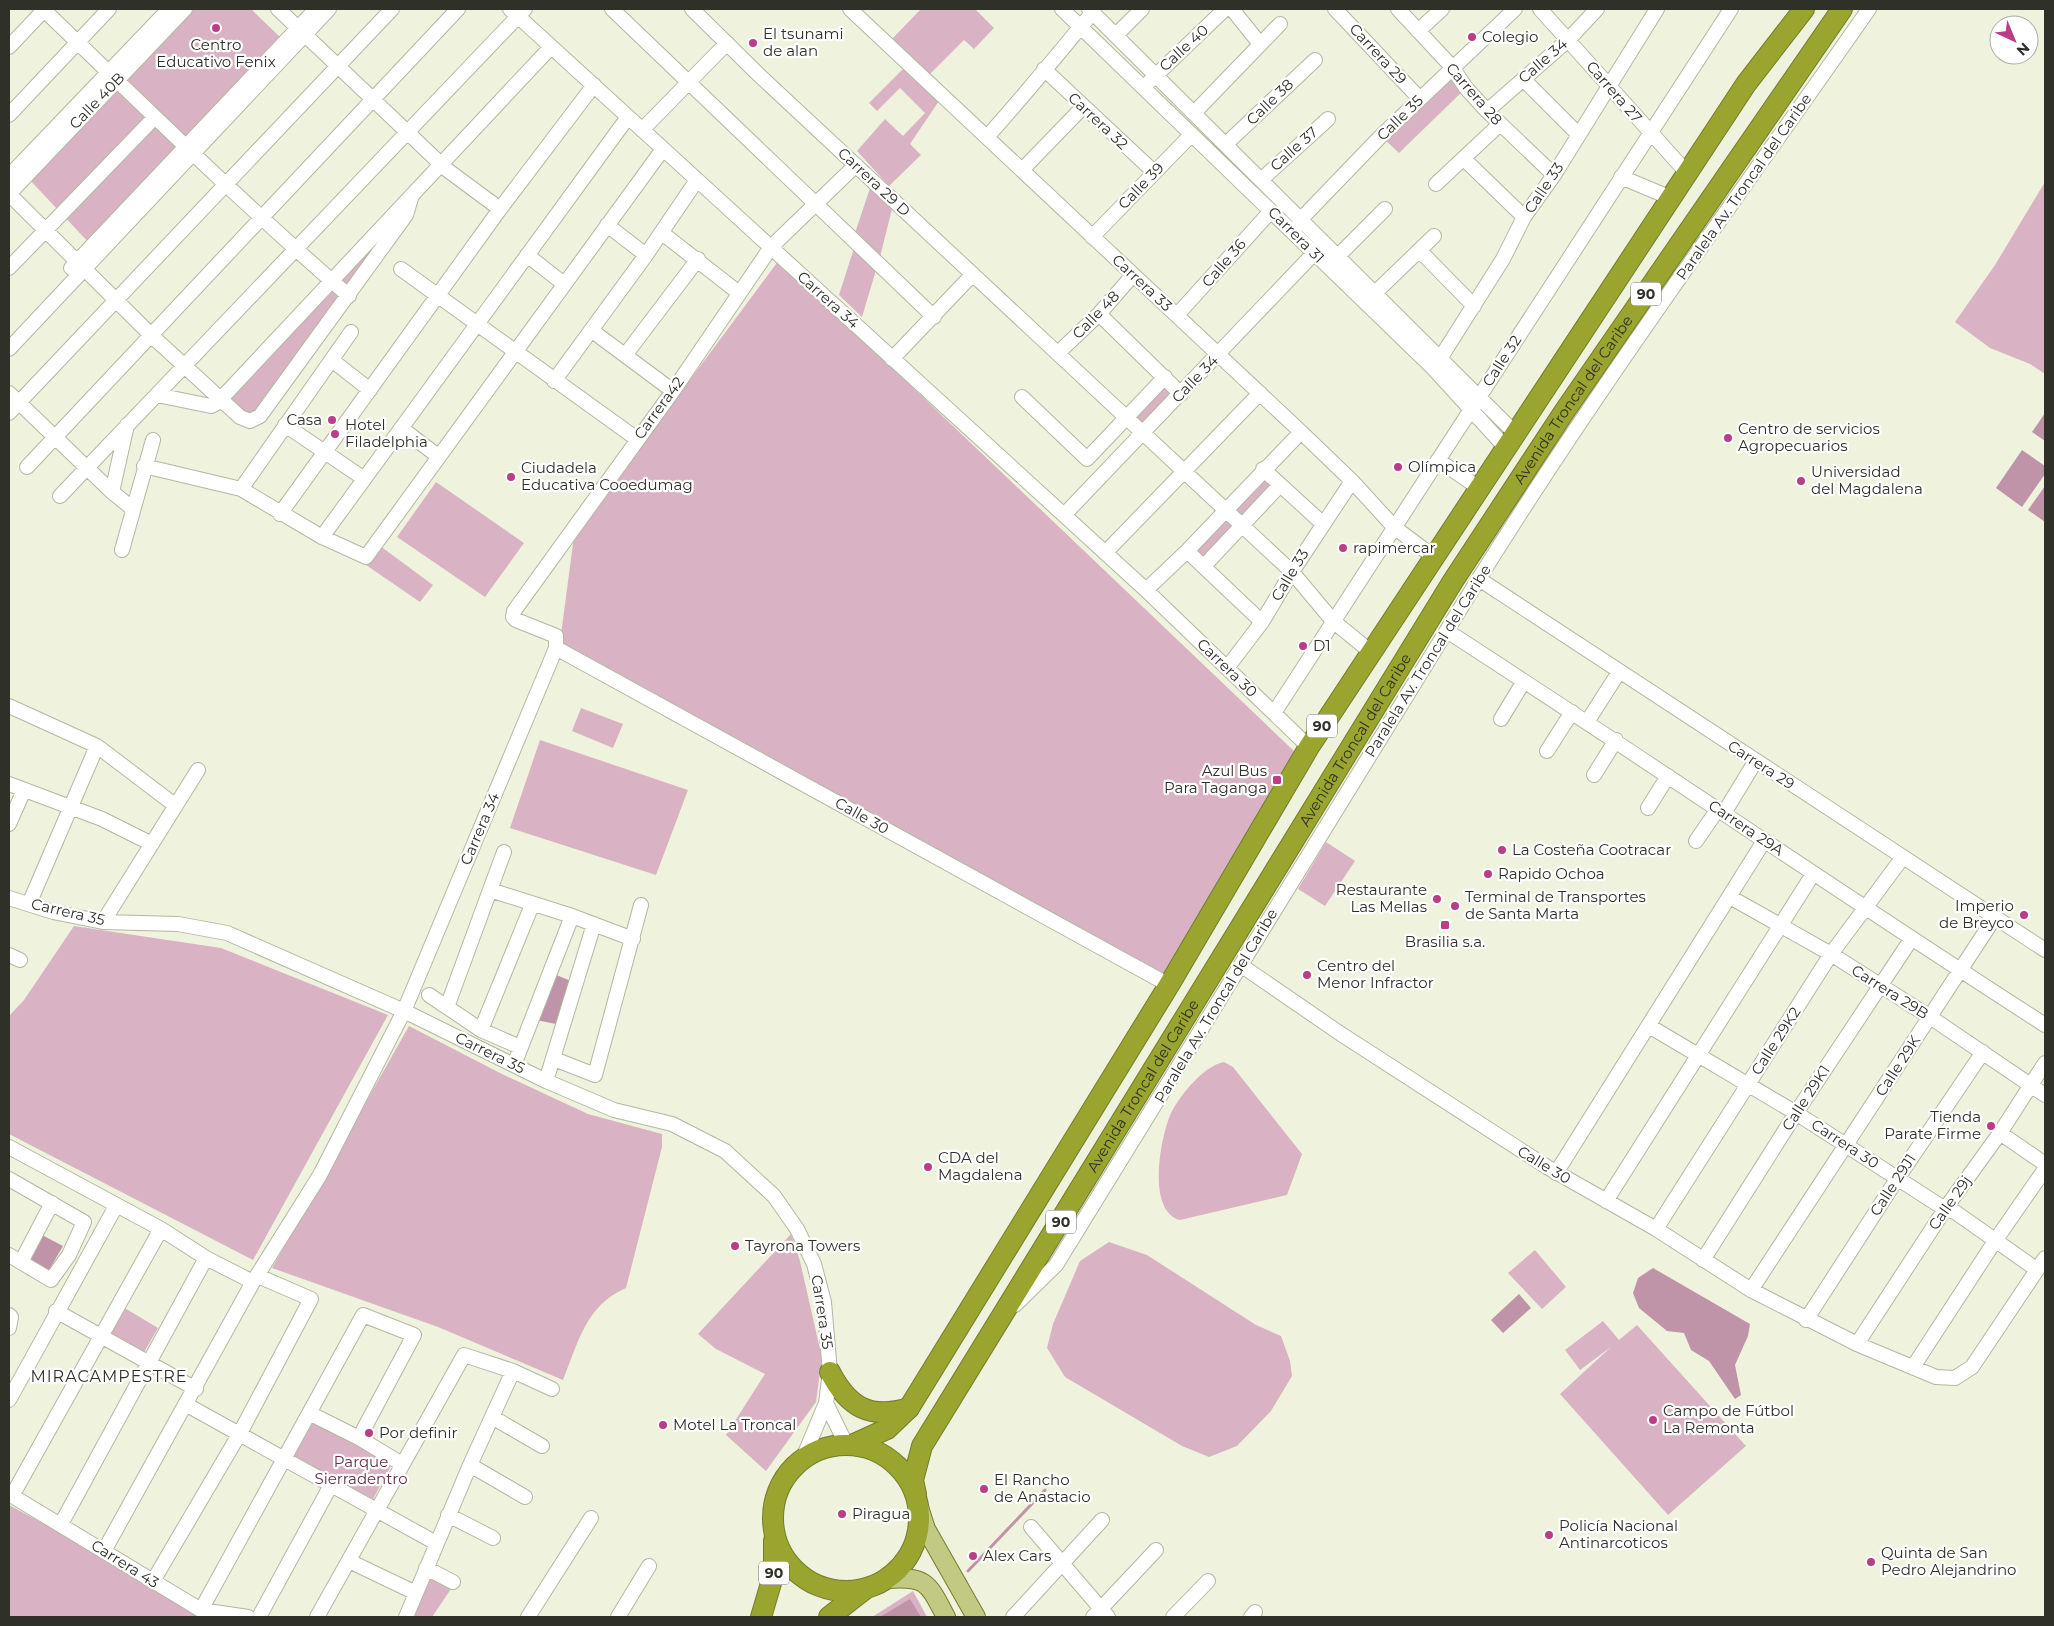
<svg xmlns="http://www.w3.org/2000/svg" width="2054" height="1626" viewBox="0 0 2054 1626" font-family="Montserrat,sans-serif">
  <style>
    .green { fill: #d9b3c4 }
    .water { fill: #bf93a8 }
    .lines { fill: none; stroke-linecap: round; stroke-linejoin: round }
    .stream { stroke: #bf93a8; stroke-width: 3 }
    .minor-casing { stroke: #b3b7a2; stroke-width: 16 }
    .major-casing { stroke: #747c2c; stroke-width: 20 }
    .highway-casing { stroke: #747c2c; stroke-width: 22 }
    .minor { stroke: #fff; stroke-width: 14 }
    .major { stroke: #c2c982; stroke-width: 18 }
    .highway { stroke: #99a52e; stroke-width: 20 }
    .poi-dot { fill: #bd3c86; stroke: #fff; stroke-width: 2 }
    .labels { text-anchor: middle; stroke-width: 4.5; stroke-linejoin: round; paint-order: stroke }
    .shield { fill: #fff; stroke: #6d6e68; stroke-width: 1 }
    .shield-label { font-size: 14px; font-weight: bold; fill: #2f3028 }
    .poi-label { font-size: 15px; fill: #2f3028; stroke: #fff; text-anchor: start }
    .street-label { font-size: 15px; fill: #2f3028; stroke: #fff }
    .park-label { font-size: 15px; fill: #662e4c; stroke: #fff }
    .neighbourhood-label { font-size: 16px; letter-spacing: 1px; fill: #2f3028; stroke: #fff }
  </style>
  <rect width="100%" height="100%" fill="#eff3dd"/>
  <!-- green -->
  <path class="green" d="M 190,9 L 251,9 L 280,37 L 91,245 L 28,178 Z
    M 921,9 L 975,9 L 994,28 L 974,49 L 964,40 L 929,75 L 892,39 Z
    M 1452,67 L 1466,88 L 1399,153 L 1381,136 Z
    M 904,68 L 939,101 L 910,144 L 921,155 L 889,186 L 857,151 L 885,119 L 903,136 L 925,113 L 900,88 L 877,111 L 869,103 Z
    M 2045,182 L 2045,374 L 2030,364 L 1990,348 L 1955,322 L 1995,265 Z
    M 870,188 L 892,209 L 880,257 L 855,233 Z
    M 387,232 L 347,287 L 343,282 L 343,278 Z
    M 854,248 L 876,270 L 862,317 L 839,295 Z
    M 779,260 L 1295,752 L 1163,975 L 560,642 L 574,536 Z
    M 334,290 L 342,297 L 255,415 L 245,415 L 231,400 L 232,394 Z
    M 1165,381 L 1176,393 L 1143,426 L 1132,415 Z
    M 1265,473 L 1277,486 L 1244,521 L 1230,508 Z
    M 436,482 L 524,543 L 485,597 L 397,537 Z
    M 1226,515 L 1236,525 L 1203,561 L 1191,549 Z
    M 380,546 L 433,585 L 420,602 L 366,565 Z
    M 581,708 L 623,724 L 613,748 L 572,731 Z
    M 540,740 L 688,790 L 656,875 L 510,828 Z
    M 1326,842 L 1355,861 L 1325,906 L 1298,889 Z
    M 74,926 L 221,948 L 388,1015 L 253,1260 L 9,1134 L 9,1016 L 24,1000 Z
    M 409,1026 L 500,1073 L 588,1114 L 662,1134 L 662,1147 L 626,1288 C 586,1305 578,1343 563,1380 L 438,1327 L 272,1268 Z
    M 1224,1062 L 1233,1067 L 1302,1154 L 1287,1195 L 1180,1220 C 1147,1211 1160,1142 1169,1118 C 1176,1099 1204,1065 1224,1062 Z
    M 791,1234 L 800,1261 L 822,1358 L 816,1402 L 766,1471 L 726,1435 L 765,1374 L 716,1349 L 698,1334 Z
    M 1109,1242 L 1147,1255 L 1256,1325 L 1281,1336 L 1290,1361 L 1292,1376 L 1271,1411 L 1237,1446 L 1209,1457 L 1182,1446 L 1065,1377 L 1047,1348 L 1053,1324 L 1080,1261 Z
    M 1535,1250 L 1566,1287 L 1542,1309 L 1508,1273 Z
    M 123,1307 L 158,1328 L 143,1354 L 107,1334 Z
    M 1603,1321 L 1619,1340 L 1637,1325 L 1746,1446 L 1668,1515 L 1560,1394 L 1611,1347 L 1580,1370 L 1565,1350 Z
    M 309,1421 L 392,1464 L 373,1499 L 291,1456 Z
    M 9,1505 L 70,1538 L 198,1617 L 9,1617 Z
    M 431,1574 L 453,1586 L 432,1617 L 412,1617 Z
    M 913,1591 L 927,1617 L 872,1617 Z"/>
  <!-- water -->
  <path class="water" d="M 2045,413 L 2045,441 L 2032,432 Z
    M 2022,450 L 2045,466 L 2045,474 L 2022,507 L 1996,488 Z
    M 2045,486 L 2045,522 L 2028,510 Z
    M 554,974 L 571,981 L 556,1024 L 536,1020 Z
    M 42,1235 L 63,1246 L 49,1270 L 28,1259 Z
    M 1653,1268 L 1750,1324 L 1748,1336 L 1735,1365 L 1741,1395 L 1735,1399 L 1709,1361 L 1691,1350 L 1684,1333 L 1667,1331 L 1639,1308 L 1633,1293 L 1638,1278 Z
    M 1519,1294 L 1531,1308 L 1503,1333 L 1491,1320 Z
    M 910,1599 L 921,1617 L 880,1617 Z"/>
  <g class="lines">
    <!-- stream -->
    <path class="stream" d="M 968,1571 L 1045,1490"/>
    <defs>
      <path id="minor" d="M 43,9 C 144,106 243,204 349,296
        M 278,9 L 446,169 L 500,209
        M 510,9 L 1146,590 L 1309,747
        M 612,9 L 934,317
        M 692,9 L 759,75 L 1292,572 L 1333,621 L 1371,652
        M 850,9 L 1301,432 L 1352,481 L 1394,527 L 1434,557
        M 1062,9 L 1433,368 L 1506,448
        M 1089,9 L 1516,434
        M 1232,9 L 1260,44
        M 1335,9 L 1420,99
        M 1398,9 L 1452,67 L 1466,88 L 1487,111 L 1554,175
        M 1540,9 L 1688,174
        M 1418,31 L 1442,9
        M 1116,35 L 1142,9
        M 9,47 L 45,9
        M 1044,69 L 1154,172
        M 1523,79 L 1579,135
        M 1150,81 L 1225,9
        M 1487,111 L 1568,40 L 1597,9
        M 1194,113 L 1280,24
        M 9,115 L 109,9
        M 642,130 L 727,43
        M 987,137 C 1024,96 1058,54 1093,12
        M 1226,144 L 1315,60
        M 1464,159 L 1524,217
        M 1022,170 L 1083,107
        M 9,176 L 169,9
        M 1621,177 L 1671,198
        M 1261,180 L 1328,119
        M 1436,184 L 1500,124
        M 9,194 L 152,336 L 240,417 L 250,421 L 260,416 L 406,215 L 412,195
        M 9,194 L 185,9
        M 607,225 L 646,255
        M 1299,225 L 1302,218 L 1381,136 L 1515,9
        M 662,233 L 739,293
        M 1092,237 L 1191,135
        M 1420,251 L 1474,306
        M 527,255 L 564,284
        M 1338,256 L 1385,209
        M 9,268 L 155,117
        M 71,268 L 316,9
        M 401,269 L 637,439
        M 1376,292 L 1434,236
        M 1099,314 L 1181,394
        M 1177,315 L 1271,211
        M 591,330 L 673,391
        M 9,349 L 329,9
        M 1058,353 L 1099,314 L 1133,275
        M 626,354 L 698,259
        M 892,359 L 973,274
        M 333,361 L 370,390
        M 1436,365 L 1503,259 L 1524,217 L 1554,175 L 1657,9
        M 554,381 L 646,255 L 697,180
        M 9,393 L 112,492 L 133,509
        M 157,395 L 211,406 L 217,403 L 551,47
        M 1022,397 L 1087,459 L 1165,377
        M 9,413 L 392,9
        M 285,425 L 363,478
        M 401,428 L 438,456
        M 1438,460 L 1479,488
        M 144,466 L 241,489 L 322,537 L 366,557 L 663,149
        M 27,467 L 458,9
        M 1263,469 L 1322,523
        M 241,489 L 351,332
        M 112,492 L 127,425
        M 60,496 L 525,9
        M 280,514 L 500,209 L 594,85
        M 1064,515 L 1319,248
        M 322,537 L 628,117
        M 122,550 L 153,440
        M 1187,551 L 1262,622
        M 1105,553 L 1260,393
        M 1204,566 L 1280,485
        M 1479,579 L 2045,950
        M 1146,590 L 1187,551 L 1301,432
        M 1447,631 C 1648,761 1844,896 2045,1025
        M 556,648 L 1169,985
        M 1227,668 L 1262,622 L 1292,572 L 1352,481
        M 9,706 L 97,746 L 176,806
        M 1274,713 L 1731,9
        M 1501,719 L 1524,681
        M 1587,722 L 1619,672
        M 1547,751 L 1572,712
        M 1594,775 L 1616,740
        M 9,784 L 102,819 L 152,844
        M 1648,808 L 1668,776
        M 1724,813 L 1755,762
        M 9,824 L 24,790
        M 1696,841 L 1718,809
        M 490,890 L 572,916 L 633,939
        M 1730,897 L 1831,954 L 1930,1017 L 2045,1095
        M 9,898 L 53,912 L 103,922 L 178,924 L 227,933 L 404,1011 L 546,1081 L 614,1110 L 672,1124 L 725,1151 L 774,1196 L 797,1229 L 814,1264 L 824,1302 L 830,1372 L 826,1403 L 803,1458
        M 29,904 L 97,746
        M 103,922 L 198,770
        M 9,955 L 20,960
        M 1242,966 L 1341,1034 L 1547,1167 L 1656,1229 L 1751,1290 L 1857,1344 L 1936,1377 L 1955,1378 L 1972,1367 L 2045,1258
        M 429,995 L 481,1030 L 520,1047
        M 447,1007 L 504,852
        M 1649,1026 L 1796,1113 L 1945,1209 L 1955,1212 L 2036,1269
        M 481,1030 L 532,905
        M 554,1059 L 595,1075 L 641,905
        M 514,1065 L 572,916
        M 546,1081 L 594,924
        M 2000,1133 L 2045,1164
        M 9,1147 L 161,1229 L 206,1258 L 253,1282
        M 1556,1173 L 1764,841
        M 9,1179 L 84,1222 L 69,1255 L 51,1280 L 9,1255
        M 1606,1201 L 1813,874
        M 1656,1229 L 1831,954 L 1903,857
        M 1703,1260 L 1796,1113 L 1912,938
        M 21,1262 L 52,1203
        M 1751,1290 L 1995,917
        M 1015,1305 L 1056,1265 C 1198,1037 1336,807 1478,580 C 1600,384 1737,198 1869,9
        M 56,1311 L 196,1389
        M 9,1315 L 11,1317 L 9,1328
        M 1806,1320 L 1897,1179 L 1983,1052
        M 1857,1344 L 1945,1209 L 2000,1133 L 2045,1063
        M 1913,1367 L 1995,1241 L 2045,1169
        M 9,1400 L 116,1206
        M 826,1403 L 846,1444
        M 187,1405 L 436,1543
        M 311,1414 L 359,1438 L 402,1464
        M 492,1417 L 542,1446
        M 470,1465 L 525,1497
        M 9,1494 L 201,1610 L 248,1617
        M 12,1496 L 161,1229
        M 448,1515 L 493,1538
        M 61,1524 L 206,1258
        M 1031,1527 L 1108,1617
        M 104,1551 L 253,1282 L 320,1175 L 404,1011 L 556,648 L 556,636 L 516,620 L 513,617 L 514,611 L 673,391 L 771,247 L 856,165
        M 349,1561 L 416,1593
        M 426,1568 L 453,1582
        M 153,1581 L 240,1433 L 311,1299 L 258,1276
        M 201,1610 L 363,1315 L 414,1335 L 359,1438
        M 259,1617 L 331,1485
        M 317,1617 L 464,1355 L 513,1371 L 552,1389
        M 406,1617 L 470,1465 L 513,1371
        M 528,1617 L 591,1518
        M 618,1617 L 649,1566
        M 1013,1617 L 1102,1520
        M 1093,1617 L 1156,1550
        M 1173,1617 L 1208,1581
        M 1251,1617 L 1255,1612"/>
      <path id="major" d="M 919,1507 L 926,1529 L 976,1617
        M 887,1579 C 927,1576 928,1583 946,1617"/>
      <g id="highway">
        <path d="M 830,1372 C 848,1407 870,1420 909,1408"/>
        <path d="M 854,1444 L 887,1429 L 909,1408 L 1169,985 L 1309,747 L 1746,84 L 1804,9"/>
        <circle cx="846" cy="1518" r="73"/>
        <path id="s1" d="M 916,1494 L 913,1480 L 922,1446 L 1453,581 L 1564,412 L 1842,9"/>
        <path d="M 761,1617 L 774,1573 L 774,1541"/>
        <path d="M 829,1617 L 865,1589"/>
      </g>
    </defs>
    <!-- minor casing -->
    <use href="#minor" class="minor-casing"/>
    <!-- major casing -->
    <use href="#major" class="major-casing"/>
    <!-- highway casing -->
    <use href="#highway" class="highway-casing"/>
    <!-- minor -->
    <use href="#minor" class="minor"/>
    <!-- major -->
    <use href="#major" class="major"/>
    <!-- highway -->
    <use href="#highway" class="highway"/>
  </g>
  <!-- markers -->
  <g class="poi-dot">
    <circle cx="216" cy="28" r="5"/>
    <circle cx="1472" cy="37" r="5"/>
    <circle cx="753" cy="43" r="5"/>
    <circle cx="332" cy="420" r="5"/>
    <circle cx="335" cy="434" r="5"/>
    <circle cx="1728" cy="438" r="5"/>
    <circle cx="1398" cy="467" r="5"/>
    <circle cx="511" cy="477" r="5"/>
    <circle cx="1801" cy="481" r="5"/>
    <circle cx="1343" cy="548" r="5"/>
    <circle cx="1303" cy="646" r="5"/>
    <rect x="1272" y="775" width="10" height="10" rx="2.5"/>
    <circle cx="1502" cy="850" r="5"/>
    <circle cx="1488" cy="874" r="5"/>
    <circle cx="1437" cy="899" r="5"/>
    <circle cx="1455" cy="906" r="5"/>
    <circle cx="2024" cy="915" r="5"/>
    <rect x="1440" y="920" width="10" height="10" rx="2.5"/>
    <circle cx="1307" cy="975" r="5"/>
    <circle cx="1991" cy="1126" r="5"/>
    <circle cx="928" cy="1167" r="5"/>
    <circle cx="735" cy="1246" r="5"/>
    <circle cx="1653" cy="1420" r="5"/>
    <circle cx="663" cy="1425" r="5"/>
    <circle cx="369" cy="1433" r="5"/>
    <circle cx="984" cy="1489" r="5"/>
    <circle cx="842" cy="1514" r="5"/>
    <circle cx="1549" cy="1535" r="5"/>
    <circle cx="973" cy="1556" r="5"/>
    <circle cx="1871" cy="1562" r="5"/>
  </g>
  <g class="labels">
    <!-- shield labels -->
    <g class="shield">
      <rect x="1631" y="282.5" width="30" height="23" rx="4"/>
      <rect x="1307" y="714.5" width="30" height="23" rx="4"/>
      <rect x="1046" y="1210.5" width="30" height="23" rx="4"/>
      <rect x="759" y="1561.5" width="30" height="23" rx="4"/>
    </g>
    <g class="shield-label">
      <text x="1646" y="299">90</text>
      <text x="1322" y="731">90</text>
      <text x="1061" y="1227">90</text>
      <text x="774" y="1578">90</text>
    </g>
    <!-- poi labels -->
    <g class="poi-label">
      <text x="763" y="39">El tsunami<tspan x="763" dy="17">de alan</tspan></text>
      <text x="1482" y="42">Colegio</text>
      <text x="216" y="50" text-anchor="middle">Centro<tspan x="216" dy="17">Educativo Fenix</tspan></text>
      <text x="322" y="425" text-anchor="end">Casa</text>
      <text x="345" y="430">Hotel<tspan x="345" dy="17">Filadelphia</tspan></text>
      <text x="1738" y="434">Centro de servicios<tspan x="1738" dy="17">Agropecuarios</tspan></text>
      <text x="1408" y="472">Olímpica</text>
      <text x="521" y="473">Ciudadela<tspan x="521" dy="17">Educativa Cooedumag</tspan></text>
      <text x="1811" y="477">Universidad<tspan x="1811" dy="17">del Magdalena</tspan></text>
      <text x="1353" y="553">rapimercar</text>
      <text x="1313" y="651">D1</text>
      <text x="1267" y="776" text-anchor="end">Azul Bus<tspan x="1267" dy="17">Para Taganga</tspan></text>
      <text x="1512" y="855">La Costeña Cootracar</text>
      <text x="1498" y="879">Rapido Ochoa</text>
      <text x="1427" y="895" text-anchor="end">Restaurante<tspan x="1427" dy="17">Las Mellas</tspan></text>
      <text x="1465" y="902">Terminal de Transportes<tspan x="1465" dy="17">de Santa Marta</tspan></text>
      <text x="2014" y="911" text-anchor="end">Imperio<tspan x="2014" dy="17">de Breyco</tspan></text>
      <text x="1445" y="947" text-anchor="middle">Brasilia s.a.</text>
      <text x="1317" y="971">Centro del<tspan x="1317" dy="17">Menor Infractor</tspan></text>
      <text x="1981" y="1122" text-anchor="end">Tienda<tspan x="1981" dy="17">Parate Firme</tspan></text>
      <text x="938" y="1163">CDA del<tspan x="938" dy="17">Magdalena</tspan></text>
      <text x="745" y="1251">Tayrona Towers</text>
      <text x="1663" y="1416">Campo de Fútbol<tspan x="1663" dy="17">La Remonta</tspan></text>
      <text x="673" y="1430">Motel La Troncal</text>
      <text x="379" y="1438">Por definir</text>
      <text x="994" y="1485">El Rancho<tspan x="994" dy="17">de Anastacio</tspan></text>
      <text x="852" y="1519">Piragua</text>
      <text x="1559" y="1531">Policía Nacional<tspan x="1559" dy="17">Antinarcoticos</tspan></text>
      <text x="1881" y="1558">Quinta de San<tspan x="1881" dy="17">Pedro Alejandrino</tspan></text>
      <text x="983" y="1561">Alex Cars</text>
    </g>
    <!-- street labels -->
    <g class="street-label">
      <text transform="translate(1184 48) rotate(-43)" y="5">Calle 40</text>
      <text transform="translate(1378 54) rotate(47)" y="5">Carrera 29</text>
      <text transform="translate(1543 61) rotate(-41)" y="5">Calle 34</text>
      <text transform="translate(1614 92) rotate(49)" y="5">Carrera 27</text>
      <text transform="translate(1474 94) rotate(49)" y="5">Carrera 28</text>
      <text transform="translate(97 101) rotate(-46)" y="5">Calle 40B</text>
      <text transform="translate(1270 102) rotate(-44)" y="5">Calle 38</text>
      <text transform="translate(1400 118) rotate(-44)" y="5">Calle 35</text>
      <text transform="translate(1098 121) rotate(43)" y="5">Carrera 32</text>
      <text transform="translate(1294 149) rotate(-42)" y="5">Calle 37</text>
      <text transform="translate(874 182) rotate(43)" y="5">Carrera 29 D</text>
      <text transform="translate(1141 186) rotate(-46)" y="5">Calle 39</text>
      <text transform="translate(1744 187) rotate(-55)" y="5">Paralela Av. Troncal del Caribe</text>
      <text transform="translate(1544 188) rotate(-56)" y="5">Calle 33</text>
      <text transform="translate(1296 235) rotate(45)" y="5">Carrera 31</text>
      <text transform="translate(1224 263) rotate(-49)" y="5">Calle 36</text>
      <text transform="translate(1142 283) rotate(43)" y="5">Carrera 33</text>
      <text transform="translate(828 300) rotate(42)" y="5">Carrera 34</text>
      <text transform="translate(1096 315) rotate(-46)" y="5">Calle 48</text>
      <text transform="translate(1502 361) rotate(-57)" y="5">Calle 32</text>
      <text transform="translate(1195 379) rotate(-46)" y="5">Calle 34</text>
      <text dy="5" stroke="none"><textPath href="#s1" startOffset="1282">Avenida Troncal del Caribe</textPath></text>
      <text transform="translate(659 408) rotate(-54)" y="5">Carrera42</text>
      <text transform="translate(1290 575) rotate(-59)" y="5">Calle 33</text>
      <text transform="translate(1428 661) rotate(-58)" y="5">Paralela Av. Troncal del Caribe</text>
      <text transform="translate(1227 668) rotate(44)" y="5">Carrera 30</text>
      <text dy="5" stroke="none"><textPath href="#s1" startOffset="878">Avenida Troncal del Caribe</textPath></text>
      <text transform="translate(1761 765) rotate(33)" y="5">Carrera 29</text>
      <text transform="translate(862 816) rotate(29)" y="5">Calle 30</text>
      <text transform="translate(1746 828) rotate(34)" y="5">Carrera 29A</text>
      <text transform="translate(480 829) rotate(-67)" y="5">Carrera 34</text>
      <text transform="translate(68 912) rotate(13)" y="5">Carrera 35</text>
      <text transform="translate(1890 992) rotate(32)" y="5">Carrera 29B</text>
      <text transform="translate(1216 1006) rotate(-59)" y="5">Paralela Av. Troncal del Caribe</text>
      <text transform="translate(1776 1041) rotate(-57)" y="5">Calle 29K2</text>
      <text transform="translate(490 1053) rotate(26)" y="5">Carrera 35</text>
      <text transform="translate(1898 1066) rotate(-57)" y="5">Calle 29K</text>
      <text dy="5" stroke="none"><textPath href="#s1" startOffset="472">Avenida Troncal del Caribe</textPath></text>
      <text transform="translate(1806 1098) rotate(-57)" y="5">Calle 29K1</text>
      <text transform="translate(1845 1144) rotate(33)" y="5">Carrera 30</text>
      <text transform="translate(1544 1165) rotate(31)" y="5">Calle 30</text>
      <text transform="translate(1893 1185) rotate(-57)" y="5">Calle 29J1</text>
      <text transform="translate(1950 1203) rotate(-55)" y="5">Calle 29j</text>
      <text transform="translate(822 1312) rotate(81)" y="5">Carrera 35</text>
      <text transform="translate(125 1564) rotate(32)" y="5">Carrera 43</text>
    </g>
    <!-- park labels -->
    <g class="park-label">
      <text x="361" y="1467">Parque<tspan x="361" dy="17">Sierradentro</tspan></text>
    </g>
    <!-- neighbourhood labels -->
    <g class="neighbourhood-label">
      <text x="109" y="1382">MIRACAMPESTRE</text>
    </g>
  </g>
  <!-- border -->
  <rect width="2054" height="1626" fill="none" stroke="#2f3028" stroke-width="20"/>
  <!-- north arrow -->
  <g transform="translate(2014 40) rotate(136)"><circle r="24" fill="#ffffff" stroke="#acaca9"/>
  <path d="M0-4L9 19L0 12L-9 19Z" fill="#bd3c86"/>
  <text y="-8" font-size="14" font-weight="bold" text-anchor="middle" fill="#2f3028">N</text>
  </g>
</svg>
